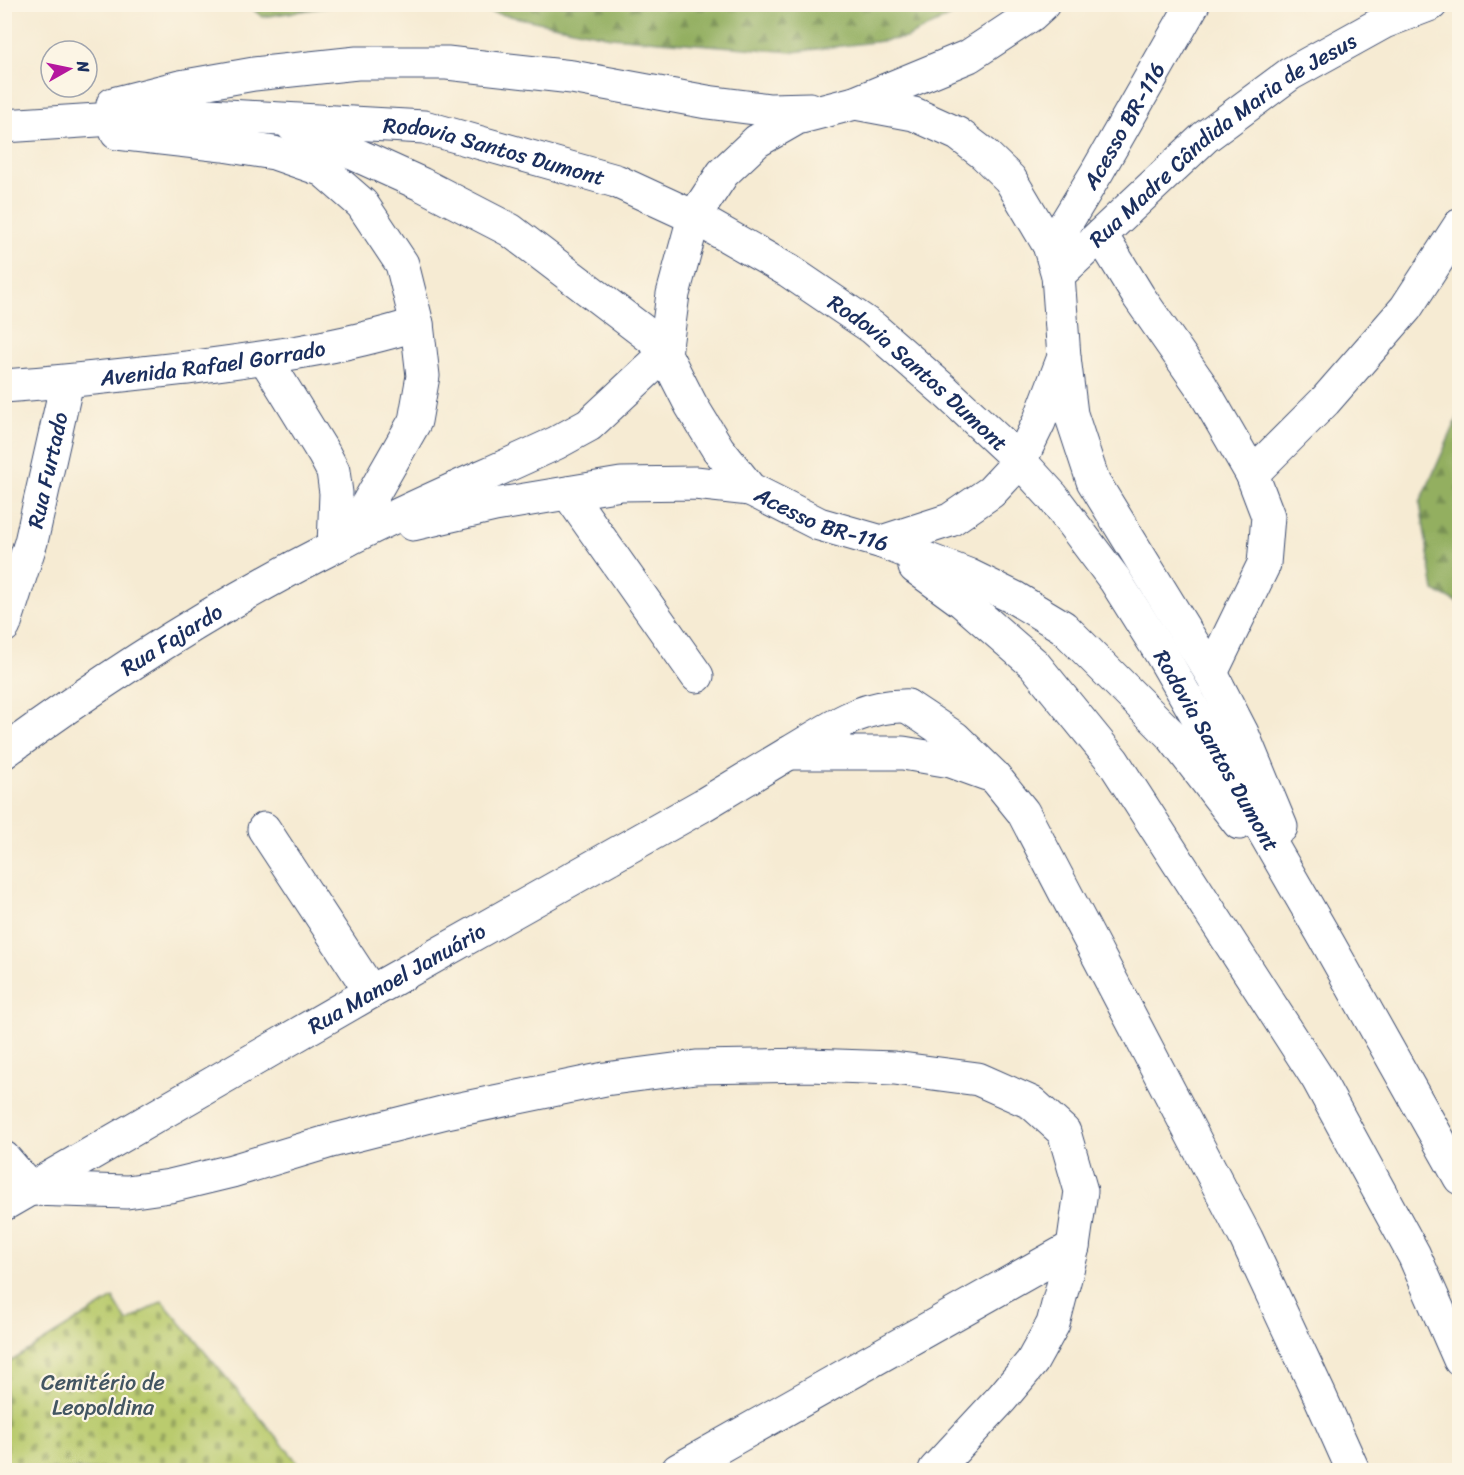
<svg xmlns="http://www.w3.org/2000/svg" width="1464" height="1475" viewBox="0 0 1464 1475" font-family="Sriracha,sans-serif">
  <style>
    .forest { fill: url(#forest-firs); stroke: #576f60; stroke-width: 1.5 }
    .cemetery { fill: url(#cemetery-stones); stroke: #6a7d66; stroke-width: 1.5 }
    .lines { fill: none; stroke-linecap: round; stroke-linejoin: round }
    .minor-casing { stroke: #3c4b70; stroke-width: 35 }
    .highway-casing { stroke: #3c4b70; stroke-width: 35 }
    .minor { stroke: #fff; stroke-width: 33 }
    .highway { stroke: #fff; stroke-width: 33 }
    .labels { text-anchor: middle; stroke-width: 4.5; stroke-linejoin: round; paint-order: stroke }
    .street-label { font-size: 22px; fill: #1b2f5e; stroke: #fcf5e5 }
    .park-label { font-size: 22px; fill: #435662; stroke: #fcf5e5 }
  </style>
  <defs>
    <pattern id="forest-firs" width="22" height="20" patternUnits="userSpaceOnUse" patternTransform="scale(1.5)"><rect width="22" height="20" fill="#93af61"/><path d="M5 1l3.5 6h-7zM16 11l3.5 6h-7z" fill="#778f53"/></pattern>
    <pattern id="cemetery-stones" width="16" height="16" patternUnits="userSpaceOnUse" patternTransform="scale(1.5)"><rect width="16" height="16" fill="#bacb6e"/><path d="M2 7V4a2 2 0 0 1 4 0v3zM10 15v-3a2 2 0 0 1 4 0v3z" fill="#96a55e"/></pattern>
  </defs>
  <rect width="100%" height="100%" fill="#fcf5e5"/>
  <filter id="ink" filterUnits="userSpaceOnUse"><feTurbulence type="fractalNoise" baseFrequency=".0167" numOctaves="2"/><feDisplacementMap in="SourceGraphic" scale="12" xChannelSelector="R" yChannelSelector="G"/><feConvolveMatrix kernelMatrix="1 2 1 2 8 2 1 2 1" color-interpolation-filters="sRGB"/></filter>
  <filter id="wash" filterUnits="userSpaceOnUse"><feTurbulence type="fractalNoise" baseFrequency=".008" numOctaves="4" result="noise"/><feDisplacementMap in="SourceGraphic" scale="24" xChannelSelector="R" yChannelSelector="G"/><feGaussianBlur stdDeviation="1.35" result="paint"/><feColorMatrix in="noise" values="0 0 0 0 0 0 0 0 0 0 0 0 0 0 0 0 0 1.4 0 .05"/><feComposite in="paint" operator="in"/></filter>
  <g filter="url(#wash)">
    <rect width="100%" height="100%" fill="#f6ebd3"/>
    <!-- forest -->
    <path class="forest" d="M 248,5 L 342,5 L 262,17 Z
      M 389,5 L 972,5 L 906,38 L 793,52 L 611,37 L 465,7 Z
      M 1459,415 L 1459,603 L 1434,591 L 1420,503 Z"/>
    <!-- cemetery -->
    <path class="cemetery" d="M 113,1298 L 127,1322 L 162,1301 L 304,1470 L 5,1470 L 5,1365 Z"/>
  </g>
  <g filter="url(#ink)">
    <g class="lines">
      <defs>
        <g id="minor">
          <path d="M 1101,235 L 1139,297 L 1201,386 L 1252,474 L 1268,516 L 1264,564 L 1211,673"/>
          <path id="s1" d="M 1058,275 L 1205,137 L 1290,74 L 1384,22 L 1431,4"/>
          <path d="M 265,358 L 324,454 L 333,471 L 336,493 L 334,546"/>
          <path id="s2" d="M 4,386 C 66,382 126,375 187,368 C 265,358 342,348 417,324"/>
          <path d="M 1252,474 L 1325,401 L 1406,308 L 1460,225"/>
          <path d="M 568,493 L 697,676"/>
          <path d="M 413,524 L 495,505 L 621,484 L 695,483 L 750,489"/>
          <path id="s3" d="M 4,626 L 31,542 L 67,382"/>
          <path d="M 907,706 L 955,738 L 994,776 L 1023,812 L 1246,1238 L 1319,1394 L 1353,1470"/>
          <path d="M 907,706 C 859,704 828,731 789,753 L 903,753 L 951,761 L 987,774"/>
          <path id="s4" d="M 4,752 C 108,676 222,603 337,545 C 408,508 483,477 556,443 L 589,425 L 665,354"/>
          <path d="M 264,829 L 371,992"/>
          <path d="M 4,1158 L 31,1189 L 127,1192 L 170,1186 L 232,1171 L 331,1141 L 446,1112 L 605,1079 L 696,1067 L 809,1065 L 894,1068 L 978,1079 L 1032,1103 L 1064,1132 L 1081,1191 L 1073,1247 L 1053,1324 L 1032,1362 L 1002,1398 L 935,1470"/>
          <path id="s5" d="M 4,1204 L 371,992 L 703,805 L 789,753"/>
          <path d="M 678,1470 L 1073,1247"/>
        </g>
        <g id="highway">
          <path id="s6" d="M 1043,4 L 1031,15 L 969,56 L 855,103 L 797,118 L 757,141 L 723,173 L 694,217 L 673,294 L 665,354 L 691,405 L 718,449 L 750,489 L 819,524 L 882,542 L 968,575 L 1015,598 L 1063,627 L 1172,736 L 1239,823"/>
          <path d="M 855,103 L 914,114 L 958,134 L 984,154 L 1010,179 L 1049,245 L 1058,275 L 1064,357 L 1039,422 L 1020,461 L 991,492 L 950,520 L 882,542"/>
          <path d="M 113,104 L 180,87 L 254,74 L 357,63 L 447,63 L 572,77 L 707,102 L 770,110 L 810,109"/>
          <path id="s7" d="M 4,126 L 191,114 L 424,127 L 616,181 L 694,217 L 789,271 L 873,328 L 946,392 L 1020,461 L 1052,496 L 1115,580 L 1162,655 L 1328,943 L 1460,1178"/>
          <path d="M 293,126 L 421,184 L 510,230 L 665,348"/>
          <path d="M 117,133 L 223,145 L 274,153 L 323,170 L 362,204 L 402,264 L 417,324 L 423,376 L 415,421 L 347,540"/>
          <path id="s8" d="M 1049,245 L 1066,223 L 1097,172 L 1193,4"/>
          <path d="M 1064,357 L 1071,414 L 1093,481 L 1211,673 L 1242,733 L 1281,827"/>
          <path d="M 915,567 L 963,602 L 1034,664 L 1113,761 L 1318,1079 L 1414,1255 L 1460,1360"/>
        </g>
      </defs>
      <!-- minor casing -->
      <use href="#minor" class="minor-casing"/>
      <!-- highway casing -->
      <use href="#highway" class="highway-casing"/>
      <!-- minor -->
      <use href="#minor" class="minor"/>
      <!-- highway -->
      <use href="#highway" class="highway"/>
    </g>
  </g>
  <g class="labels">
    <!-- street labels -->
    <g class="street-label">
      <text dy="8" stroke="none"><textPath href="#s8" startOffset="141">Acesso BR-116</textPath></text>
      <text dy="8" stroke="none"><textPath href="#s1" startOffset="214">Rua Madre Cândida Maria de Jesus</textPath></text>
      <text dy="8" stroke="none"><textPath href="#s7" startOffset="494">Rodovia Santos Dumont</textPath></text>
      <text dy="8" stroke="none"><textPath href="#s2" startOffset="210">Avenida Rafael Gorrado</textPath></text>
      <text dy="8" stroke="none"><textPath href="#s7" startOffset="980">Rodovia Santos Dumont</textPath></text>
      <text dy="8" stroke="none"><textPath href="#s3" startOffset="162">Rua Furtado</textPath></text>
      <text dy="8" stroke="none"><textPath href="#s6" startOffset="798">Acesso BR-116</textPath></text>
      <text dy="8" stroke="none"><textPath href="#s4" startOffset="202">Rua Fajardo</textPath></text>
      <text dy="8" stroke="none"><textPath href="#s7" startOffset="1466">Rodovia Santos Dumont</textPath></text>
      <text dy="8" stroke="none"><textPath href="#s5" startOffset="453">Rua Manoel Januário</textPath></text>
    </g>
    <!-- park labels -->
    <g class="park-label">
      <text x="103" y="1390">Cemitério de<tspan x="103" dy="25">Leopoldina</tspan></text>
    </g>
  </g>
  <!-- margin -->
  <rect width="1464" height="1475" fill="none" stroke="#fcf5e5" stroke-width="24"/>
  <!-- north arrow -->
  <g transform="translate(69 69) rotate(81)"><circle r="28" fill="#fcf5e5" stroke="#a2a6af" stroke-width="1.5"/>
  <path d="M0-4.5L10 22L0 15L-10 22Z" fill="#b5179e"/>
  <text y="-9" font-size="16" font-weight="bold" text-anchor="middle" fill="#1b2f5e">N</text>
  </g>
</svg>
